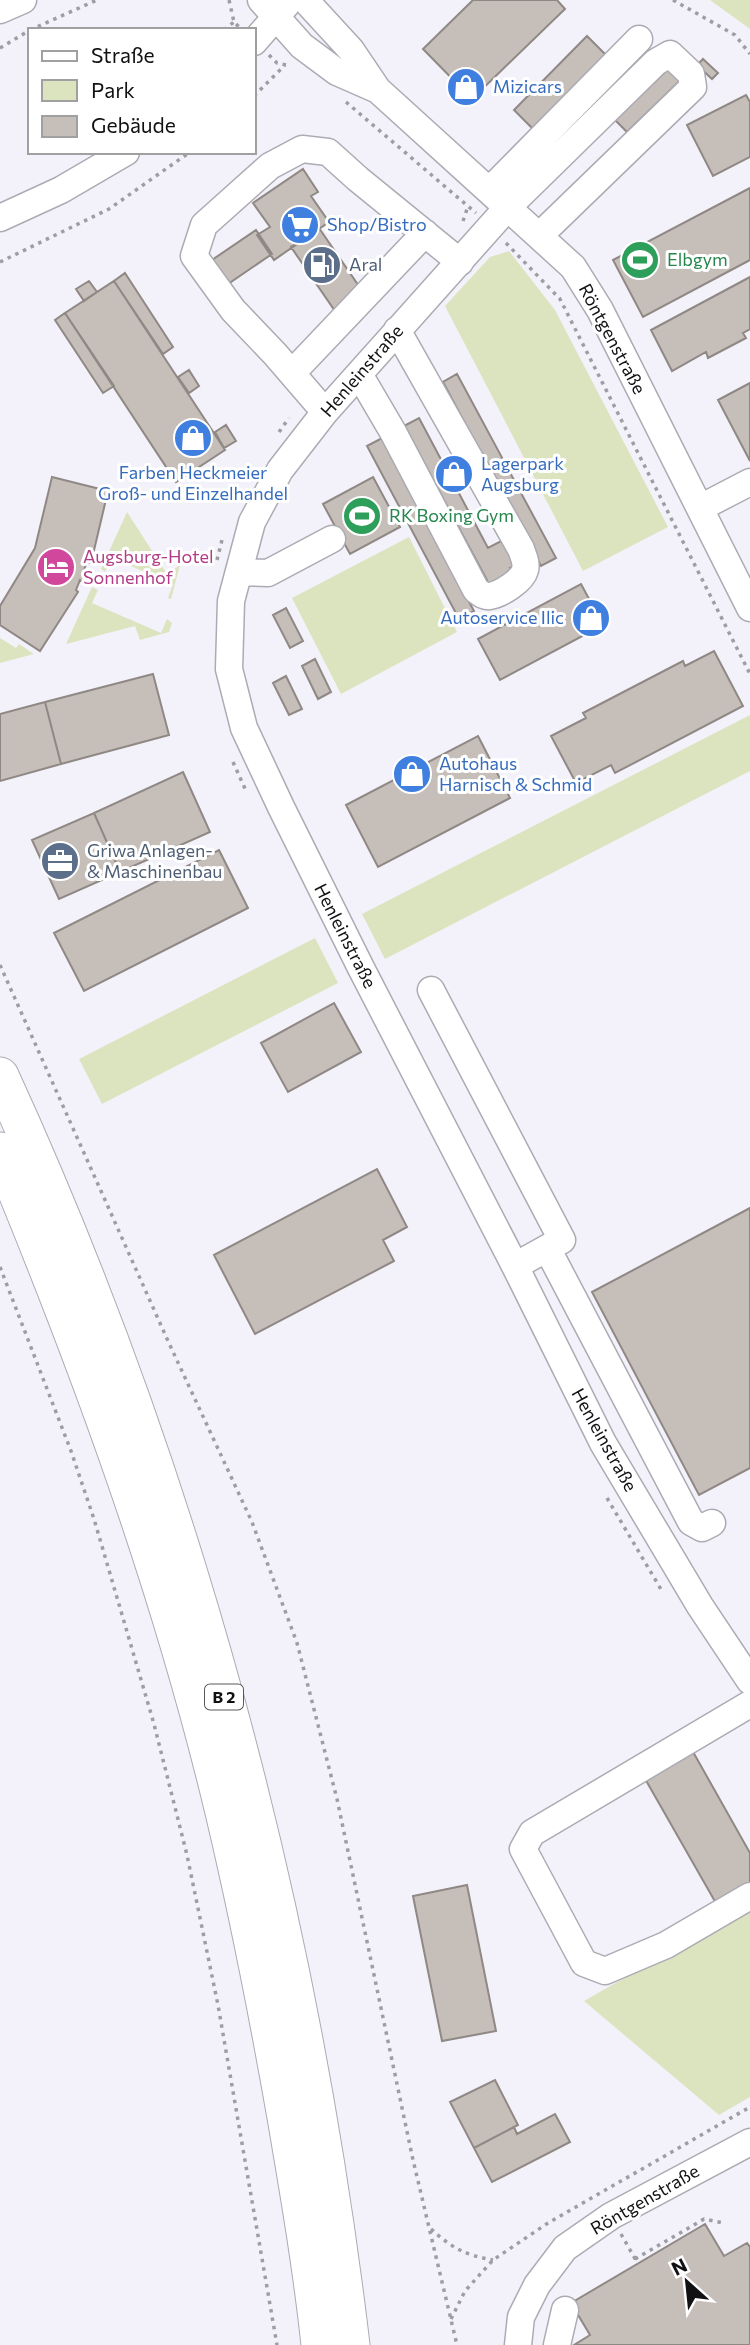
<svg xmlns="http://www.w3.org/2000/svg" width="750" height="2345" viewBox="0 0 750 2345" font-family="Commissioner,sans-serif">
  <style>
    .green { fill: #dce4bf }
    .building { fill: #c5beb9; stroke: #8f8884; stroke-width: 2 }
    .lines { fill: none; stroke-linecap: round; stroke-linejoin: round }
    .minor-casing { stroke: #acabb3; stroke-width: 29 }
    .highway-casing { stroke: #acabb3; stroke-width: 39 }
    .path { stroke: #9e9da3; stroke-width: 3.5; stroke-dasharray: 3.5 5; stroke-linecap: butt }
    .minor { stroke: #fff; stroke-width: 26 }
    .highway { stroke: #fff; stroke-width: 37 }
    .labels { text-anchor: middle; stroke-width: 6; stroke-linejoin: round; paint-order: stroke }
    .shield { fill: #fff; stroke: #58585a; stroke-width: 2 }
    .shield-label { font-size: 16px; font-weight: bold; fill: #111114 }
    .shop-label { font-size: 18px; fill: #366cbe; stroke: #fff; text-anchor: start }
    .leisure-label { font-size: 18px; fill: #27864d; stroke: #fff; text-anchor: start }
    .service-label { font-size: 18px; fill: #4e5e75; stroke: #fff; text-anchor: start }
    .street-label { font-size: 18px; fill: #111114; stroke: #fff }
    .hotel-label { font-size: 18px; fill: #b23c85; stroke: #fff; text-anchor: start }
  </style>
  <rect width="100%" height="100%" fill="#f3f2fa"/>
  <!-- green -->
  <path class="green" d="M 710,0 L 750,0 L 750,29 Z
    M 509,251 L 555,310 L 668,527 L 583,571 L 445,306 L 490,257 Z
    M 127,512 L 167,574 L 180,565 L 171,599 L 168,598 L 173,584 L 112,558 L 105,572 L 101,569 Z
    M 409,537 L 457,632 L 341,694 L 292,598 Z
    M 92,587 L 98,590 L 92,603 L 161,633 L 167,619 L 172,623 L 169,632 L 140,640 L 135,626 L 66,644 Z
    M 0,638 L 16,648 L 19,644 L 34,654 L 0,663 Z
    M 750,715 L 750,771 L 385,959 L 362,914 Z
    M 315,938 L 338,983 L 102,1104 L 79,1059 Z
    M 750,1906 L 750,2097 L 719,2115 L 584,2001 Z"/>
  <!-- building -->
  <path class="building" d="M 473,0 L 557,0 L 565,9 L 472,99 L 423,49 Z
    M 587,36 L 611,60 L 538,134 L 514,110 Z
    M 703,59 L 718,73 L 712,79 L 697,65 Z
    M 672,65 L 684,77 L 627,132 L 615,120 Z
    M 746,95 L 750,102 L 750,157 L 713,176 L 687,125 Z
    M 303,169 L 318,192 L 311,196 L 329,222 L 274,260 L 257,235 L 270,227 L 253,203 Z
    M 750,188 L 750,260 L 643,317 L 613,260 Z
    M 319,228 L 363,292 L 335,311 L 291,247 Z
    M 256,230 L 272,254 L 225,286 L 209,262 Z
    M 125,273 L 173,347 L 163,354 L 114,281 Z
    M 750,277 L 750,329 L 743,333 L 746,338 L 708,358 L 706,352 L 672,371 L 651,330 Z
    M 89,281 L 97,292 L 84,301 L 76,289 Z
    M 114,281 L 225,450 L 176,482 L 65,313 Z
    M 65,313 L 114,386 L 103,393 L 55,320 Z
    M 189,370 L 199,386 L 189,393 L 178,377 Z
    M 457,374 L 556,558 L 541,566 L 443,382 Z
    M 750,383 L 750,461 L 718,400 Z
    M 419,418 L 488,548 L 503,540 L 516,565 L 510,568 L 514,574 L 483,590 L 480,584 L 487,580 L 404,426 Z
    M 226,425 L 236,441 L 224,448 L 215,432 Z
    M 382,438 L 474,611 L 459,619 L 367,446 Z
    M 52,477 L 108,491 L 91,563 L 87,562 L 84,570 L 92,573 L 90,579 L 87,584 L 80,580 L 76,590 L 78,592 L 40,651 L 0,625 L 0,606 L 35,548 Z
    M 373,477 L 400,527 L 350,554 L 323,504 Z
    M 581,584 L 603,625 L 500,680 L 478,639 Z
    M 286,608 L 303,641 L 290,648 L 273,615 Z
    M 714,651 L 743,706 L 615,773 L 611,765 L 576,783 L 551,736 L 586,718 L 583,713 L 683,661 L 685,666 Z
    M 315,659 L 331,692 L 318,699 L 302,666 Z
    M 153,674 L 169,735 L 61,764 L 45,702 Z
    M 286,676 L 302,709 L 289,715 L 273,683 Z
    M 45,702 L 61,764 L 0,781 L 0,714 Z
    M 478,736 L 510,798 L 378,867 L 346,805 Z
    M 183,772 L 210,832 L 120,872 L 94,813 Z
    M 94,813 L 120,872 L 59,899 L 32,840 Z
    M 219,850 L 248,908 L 84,991 L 54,933 Z
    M 334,1003 L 361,1052 L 288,1092 L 261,1043 Z
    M 377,1169 L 407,1227 L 383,1240 L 394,1261 L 255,1334 L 214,1255 Z
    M 750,1208 L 750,1468 L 699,1495 L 592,1292 Z
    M 692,1750 L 750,1853 L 750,1887 L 717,1905 L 644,1777 Z
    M 467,1885 L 496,2031 L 442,2041 L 413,1896 Z
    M 495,2080 L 518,2125 L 474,2148 L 450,2102 Z
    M 555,2114 L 570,2142 L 492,2182 L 474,2148 L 514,2127 L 517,2134 Z
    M 705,2224 L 724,2256 L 747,2243 L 750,2247 L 750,2345 L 574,2345 L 590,2335 L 571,2303 Z"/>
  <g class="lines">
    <defs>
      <path id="minor" d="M 261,0 L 302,46 L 337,72 L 378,90
        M 305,0 L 351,50 L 378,90 L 573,267 L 600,310 L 750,608
        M 0,10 L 23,0
        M 254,42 L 287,4
        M 490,190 L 639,39
        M 0,218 L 61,190 L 126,152
        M 539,236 L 693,87 L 691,74 L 670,54 L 656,62 L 508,207 L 325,412 L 280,470 L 252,522 L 231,601 L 229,669 L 244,728 L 281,807 L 361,968 L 515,1266 L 603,1443 L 700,1606 L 750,1681
        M 292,373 L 425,233
        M 359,374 L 393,432 L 476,590 C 480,593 484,597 490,596 C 501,594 522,581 525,570 C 527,563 523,555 521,549 L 397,330
        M 325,412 L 275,354 L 233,310 L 194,256 L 204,225 L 270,166 L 302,149 L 328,152 L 358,179 L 460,262
        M 700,508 L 750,482
        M 239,572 L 268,573 L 332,539
        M 431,990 L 562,1240 L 515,1266
        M 547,1248 L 691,1522 L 702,1528 L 712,1523
        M 750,1704 L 532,1833 L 523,1849 L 584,1963 L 605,1971 L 666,1945 L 750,1896
        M 518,2345 L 521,2317 L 537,2285 L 565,2248 L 611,2216 L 750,2142
        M 557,2345 L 565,2310"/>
      <path id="highway" d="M 0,1076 C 183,1475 299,1909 351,2345
        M 0,1151 C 89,1366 170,1586 224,1812 C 248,1913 268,2015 286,2117 C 299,2193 312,2269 320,2345"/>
    </defs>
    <!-- minor casing -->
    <use href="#minor" class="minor-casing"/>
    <!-- highway casing -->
    <use href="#highway" class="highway-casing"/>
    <!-- path -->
    <path class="path" d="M 229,0 L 234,22 L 239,27
      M 673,0 L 735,35 L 750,54
      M 30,30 L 97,0
      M 224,30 L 234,22
      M 0,48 L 30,30
      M 269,55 L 277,63 L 290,66
      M 254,96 L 285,65
      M 346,102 L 476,213
      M 463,221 L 468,206
      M 506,243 L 560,299 L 750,674
      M 0,262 L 109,209 L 190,152
      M 279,432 L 289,418
      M 217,560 L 222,540
      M 90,579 L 95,580
      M 233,762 L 247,793
      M 0,965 L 168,1341 L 252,1522 L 297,1643 L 337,1799 L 413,2160 L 457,2345
      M 0,1267 L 71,1451 L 94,1519 L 154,1724 L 187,1855 L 218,2005 L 277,2345
      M 607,1498 L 662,1591
      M 431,2229 C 452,2248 465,2255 493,2260
      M 621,2234 L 638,2264
      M 635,2259 L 704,2219 L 723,2223
      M 451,2319 L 465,2291 L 493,2260 L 548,2223 L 750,2107"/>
    <!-- minor -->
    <use href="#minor" class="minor"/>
    <!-- highway -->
    <use href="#highway" class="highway"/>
  </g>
  <!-- icons -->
  <defs>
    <symbol id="shop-disc" viewBox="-11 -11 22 22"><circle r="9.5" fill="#3f7fe0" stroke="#fff"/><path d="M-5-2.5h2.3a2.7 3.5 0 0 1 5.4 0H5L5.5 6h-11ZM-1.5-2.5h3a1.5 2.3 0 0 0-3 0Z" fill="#fff"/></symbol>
    <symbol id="supermarket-disc" viewBox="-11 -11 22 22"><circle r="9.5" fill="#3f7fe0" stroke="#fff"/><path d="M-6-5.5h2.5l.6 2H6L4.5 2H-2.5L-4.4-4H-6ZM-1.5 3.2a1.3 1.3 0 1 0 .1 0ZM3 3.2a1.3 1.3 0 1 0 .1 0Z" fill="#fff"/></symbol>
    <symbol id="stadium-disc" viewBox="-11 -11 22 22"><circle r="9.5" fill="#2e9e5b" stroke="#fff"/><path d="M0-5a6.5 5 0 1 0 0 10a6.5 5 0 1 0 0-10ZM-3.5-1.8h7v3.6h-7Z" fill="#fff"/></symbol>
    <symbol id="fuel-disc" viewBox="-11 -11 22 22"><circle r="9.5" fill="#5c6f8a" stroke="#fff"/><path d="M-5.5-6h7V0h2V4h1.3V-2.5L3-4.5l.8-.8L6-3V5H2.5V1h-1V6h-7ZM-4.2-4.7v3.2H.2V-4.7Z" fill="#fff"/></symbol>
    <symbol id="hotel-disc" viewBox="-11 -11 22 22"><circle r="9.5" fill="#d1479c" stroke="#fff"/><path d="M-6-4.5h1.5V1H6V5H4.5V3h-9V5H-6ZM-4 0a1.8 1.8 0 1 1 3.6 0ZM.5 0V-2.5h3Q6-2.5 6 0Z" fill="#fff"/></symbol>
    <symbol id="office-disc" viewBox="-11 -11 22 22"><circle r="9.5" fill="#5c6f8a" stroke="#fff"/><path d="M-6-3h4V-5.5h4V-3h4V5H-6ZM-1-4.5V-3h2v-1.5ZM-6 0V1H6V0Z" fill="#fff"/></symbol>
  </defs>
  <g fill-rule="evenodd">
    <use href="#shop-disc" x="444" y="65" width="44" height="44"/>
    <use href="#supermarket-disc" x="278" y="203" width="44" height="44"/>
    <use href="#stadium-disc" x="618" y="238" width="44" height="44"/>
    <use href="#fuel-disc" x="300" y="243" width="44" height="44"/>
    <use href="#shop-disc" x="171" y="416" width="44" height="44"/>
    <use href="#shop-disc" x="432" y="452" width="44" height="44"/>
    <use href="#stadium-disc" x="340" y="494" width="44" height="44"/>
    <use href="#hotel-disc" x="34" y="545" width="44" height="44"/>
    <use href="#shop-disc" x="569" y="596" width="44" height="44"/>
    <use href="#shop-disc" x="390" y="752" width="44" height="44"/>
    <use href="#office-disc" x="38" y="839" width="44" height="44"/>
  </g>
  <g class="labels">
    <!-- shield labels -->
    <rect class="shield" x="205" y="1684.5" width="38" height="25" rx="5"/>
    <g class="shield-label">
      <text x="224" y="1703">B 2</text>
    </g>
    <!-- shop labels -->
    <g class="shop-label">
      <text x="493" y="93">Mizicars</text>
      <text x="327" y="231">Shop/Bistro</text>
      <text x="481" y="470">Lagerpark<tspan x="481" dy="21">Augsburg</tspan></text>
      <text x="193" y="479" text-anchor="middle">Farben Heckmeier<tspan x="193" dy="21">Groß- und Einzelhandel</tspan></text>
      <text x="564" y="624" text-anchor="end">Autoservice Ilic</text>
      <text x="439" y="770">Autohaus<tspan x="439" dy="21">Harnisch &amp; Schmid</tspan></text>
    </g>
    <!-- leisure labels -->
    <g class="leisure-label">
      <text x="667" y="266">Elbgym</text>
      <text x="389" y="522">RK Boxing Gym</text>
    </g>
    <!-- service labels -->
    <g class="service-label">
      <text x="349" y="271">Aral</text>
      <text x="87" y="857">Griwa Anlagen-<tspan x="87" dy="21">&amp; Maschinenbau</tspan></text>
    </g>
    <!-- street labels -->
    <g class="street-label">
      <text transform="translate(612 339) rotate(62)" y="6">Röntgenstraße</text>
      <text transform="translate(362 371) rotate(-49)" y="6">Henleinstraße</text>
      <text transform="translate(345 936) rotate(63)" y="6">Henleinstraße</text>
      <text transform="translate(604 1440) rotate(61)" y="6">Henleinstraße</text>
      <text transform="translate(645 2200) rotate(-30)" y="6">Röntgenstraße</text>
    </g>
    <!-- hotel labels -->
    <g class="hotel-label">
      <text x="83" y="563">Augsburg-Hotel<tspan x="83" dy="21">Sonnenhof</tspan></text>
    </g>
  </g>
  <!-- legend -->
  <rect x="28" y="28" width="228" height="126" fill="#ffffff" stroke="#a0a0a1" stroke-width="2"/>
  <rect x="42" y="51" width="35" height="10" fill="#ffffff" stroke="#a0a0a1" stroke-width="2"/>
  <text x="91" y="63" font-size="21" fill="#111114">Straße</text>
  <rect x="42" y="80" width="35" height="21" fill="#dce4bf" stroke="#a0a0a1" stroke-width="2"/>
  <text x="91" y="98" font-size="21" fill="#111114">Park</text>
  <rect x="42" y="116" width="35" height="21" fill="#c5beb9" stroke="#a0a0a1" stroke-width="2"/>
  <text x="91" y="133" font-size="21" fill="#111114">Gebäude</text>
  <!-- north arrow -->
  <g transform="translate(687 2282) rotate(333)" stroke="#ffffff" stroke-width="5" paint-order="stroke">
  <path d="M0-5L12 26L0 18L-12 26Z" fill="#111114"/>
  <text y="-10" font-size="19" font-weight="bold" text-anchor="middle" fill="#111114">N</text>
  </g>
</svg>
